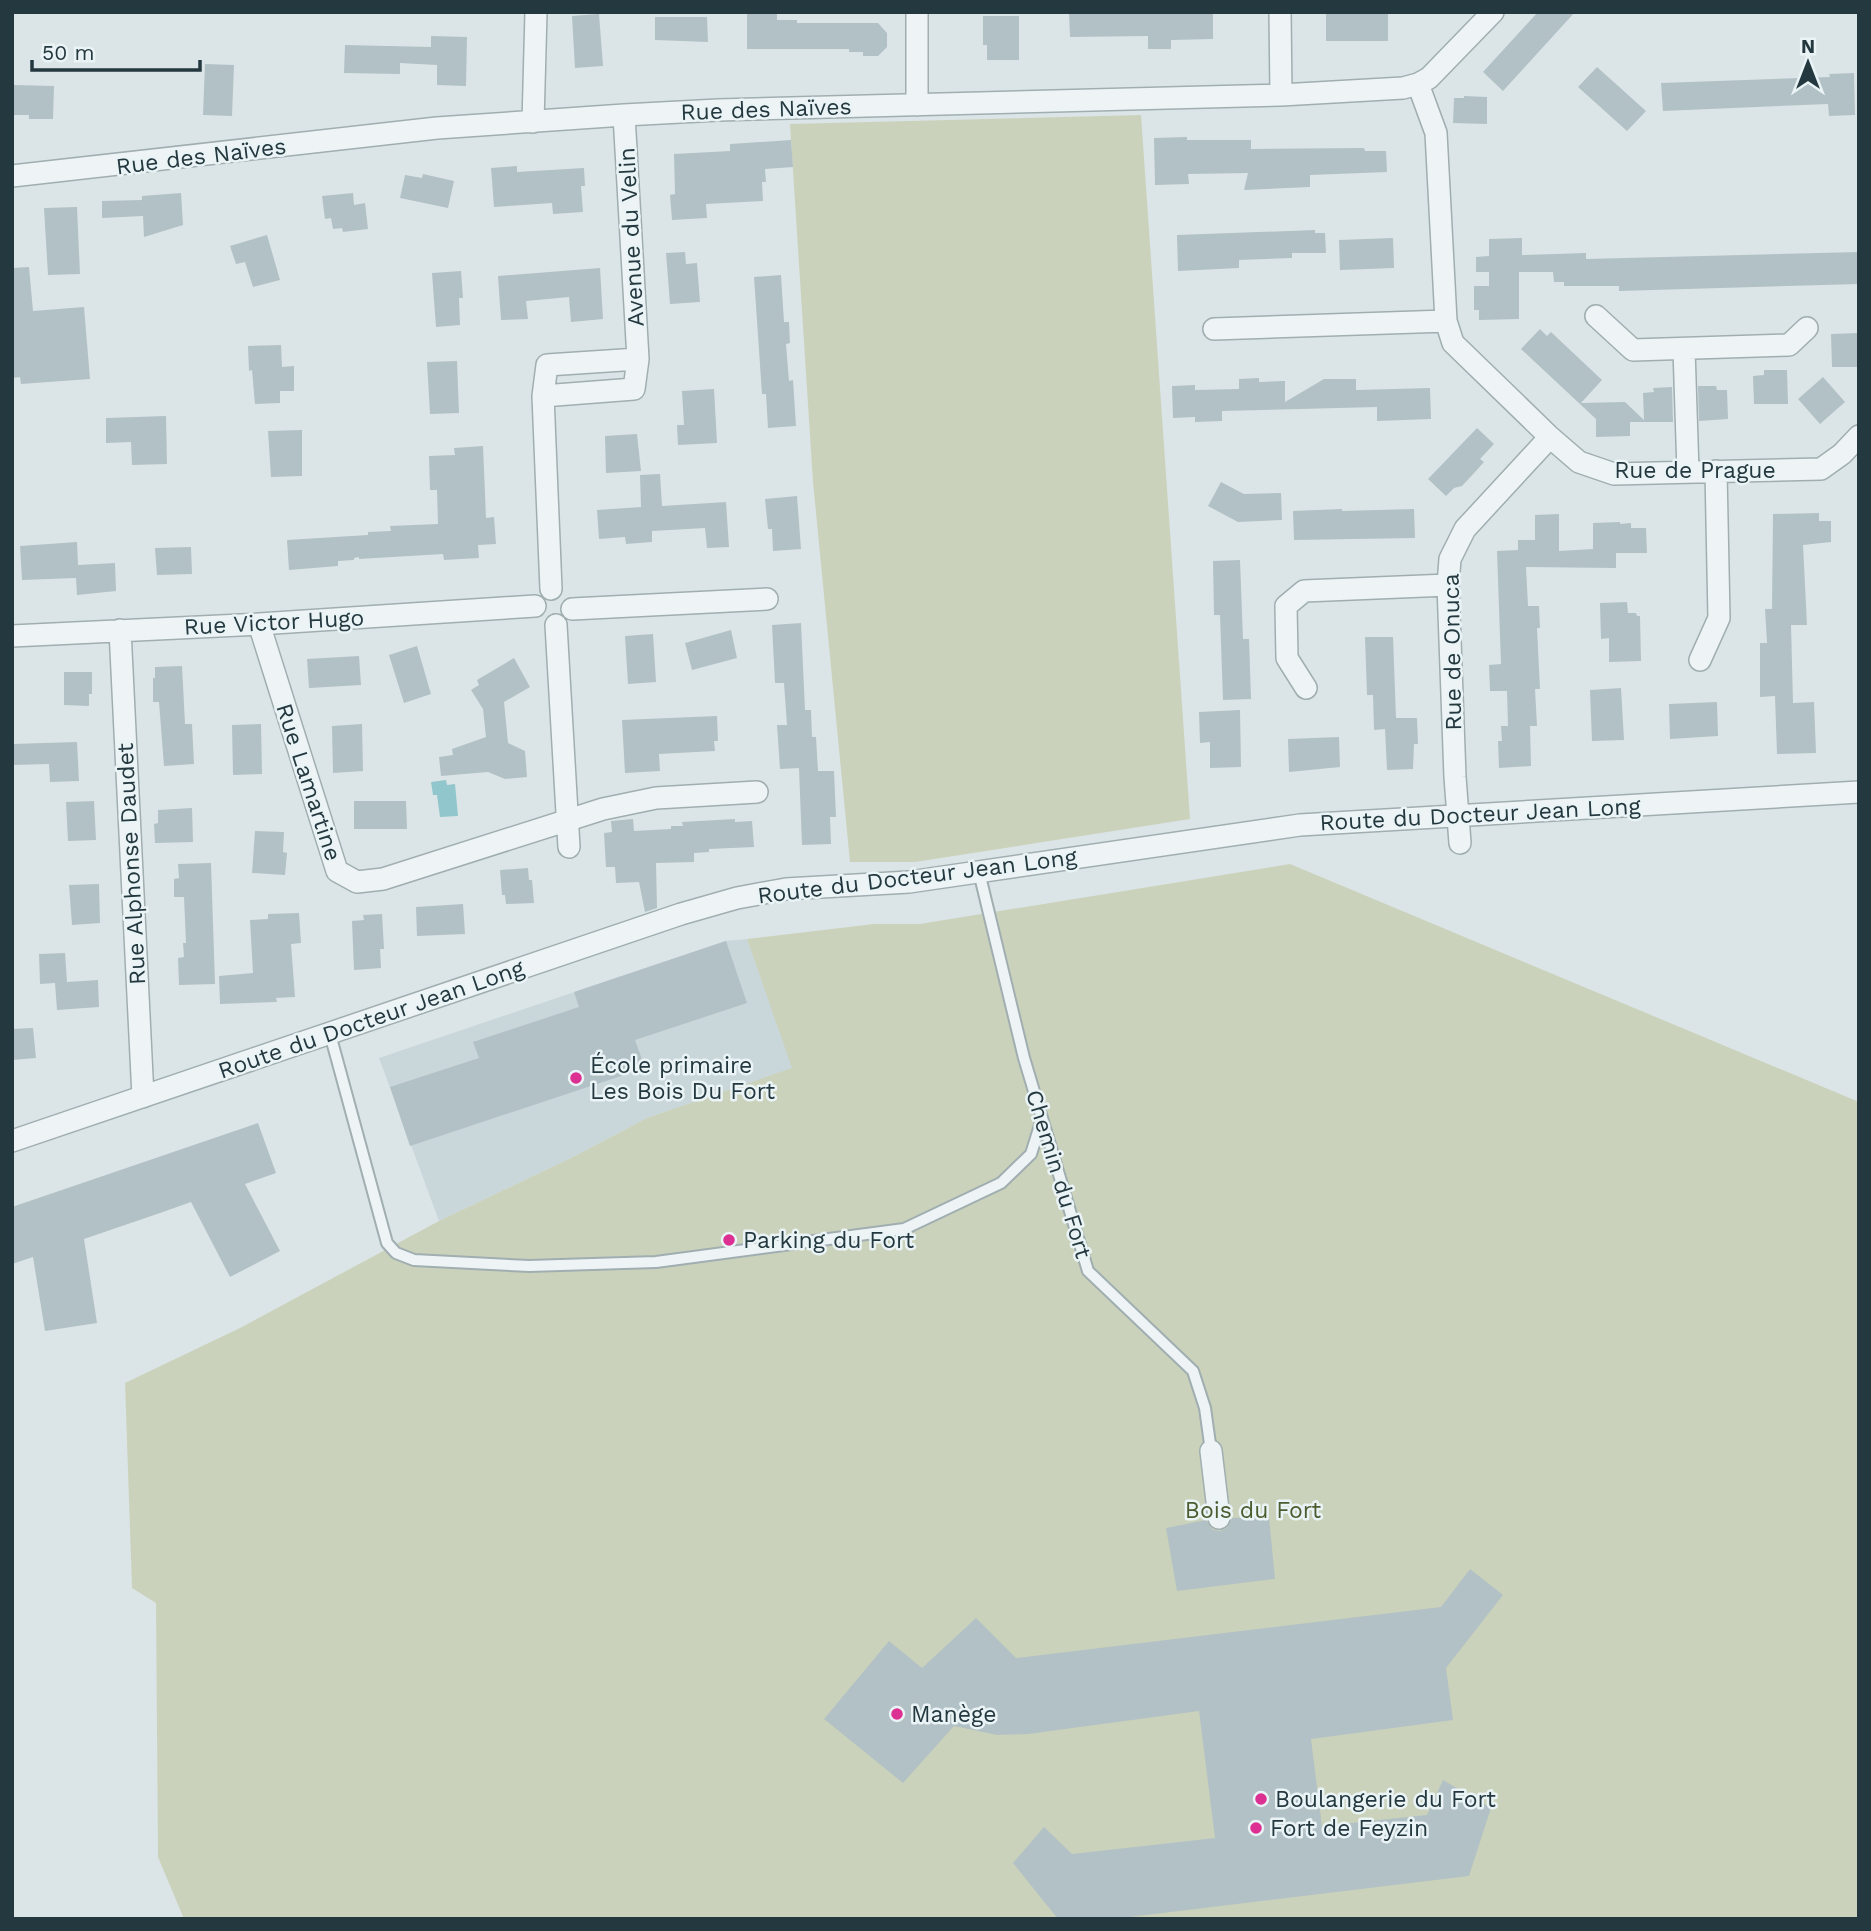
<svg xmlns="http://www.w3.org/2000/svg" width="1871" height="1931" viewBox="0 0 1871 1931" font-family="'Work Sans',sans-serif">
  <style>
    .built { fill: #c9d6da }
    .green { fill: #cbd2bb }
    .water { fill: #91c6cc }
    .building { fill: #b2c1c5 }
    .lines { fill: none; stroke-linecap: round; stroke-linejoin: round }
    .lane-casing { stroke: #a0aeb1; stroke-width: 14 }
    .street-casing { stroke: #a0aeb1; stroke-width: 24 }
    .lane { stroke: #eef4f5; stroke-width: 10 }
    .street { stroke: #eef4f5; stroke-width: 21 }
    .poi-dot { fill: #dc3092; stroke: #eaf3f5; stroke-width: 2.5 }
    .labels { text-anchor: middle; stroke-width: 5; stroke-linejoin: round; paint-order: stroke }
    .street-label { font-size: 23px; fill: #24393f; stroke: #eaf3f5 }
    .poi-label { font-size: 23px; fill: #24393f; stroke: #eaf3f5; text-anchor: start }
    .park-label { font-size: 23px; fill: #4b5c2f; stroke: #eaf3f5 }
  </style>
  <rect width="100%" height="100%" fill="#dbe5e7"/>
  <!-- built -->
  <path class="built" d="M 747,939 L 793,1068 L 647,1118 L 573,1157 L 439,1221 L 379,1058 L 725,941 Z"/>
  <!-- green -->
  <path class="green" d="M 1141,115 L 1190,819 L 915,862 L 850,862 L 813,482 L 790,124 Z
    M 1290,864 L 1859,1102 L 1859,1919 L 184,1919 L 158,1857 L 156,1603 L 132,1588 L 125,1383 L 240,1328 L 439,1221 L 573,1157 L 647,1118 L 792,1068 L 747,939 L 874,924 L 920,924 Z"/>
  <!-- water -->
  <path class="water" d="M 446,780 L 447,785 L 455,784 L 458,816 L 440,817 L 437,795 L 433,795 L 431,782 Z"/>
  <!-- building -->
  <path class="building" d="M 1069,12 L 1213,14 L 1213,39 L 1171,40 L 1171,49 L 1148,49 L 1148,36 L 1070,37 Z
    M 1326,12 L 1388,12 L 1388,41 L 1326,41 Z
    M 1538,12 L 1575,12 L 1503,91 L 1483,72 Z
    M 599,14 L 603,66 L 575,68 L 572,16 Z
    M 747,14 L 777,14 L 777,20 L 797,20 L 797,23 L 878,23 L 887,33 L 887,47 L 878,56 L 863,56 L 863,52 L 849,52 L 849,49 L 747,49 Z
    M 983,16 L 1019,16 L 1019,60 L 987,60 L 987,45 L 983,45 Z
    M 655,17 L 707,17 L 708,42 L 655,40 Z
    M 431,36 L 467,37 L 466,86 L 437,85 L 437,65 L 400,63 L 400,74 L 344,73 L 345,45 L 431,47 Z
    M 205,64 L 234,65 L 232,116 L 203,115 Z
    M 1597,67 L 1646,111 L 1627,131 L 1578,87 Z
    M 1854,73 L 1855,115 L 1829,116 L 1828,104 L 1663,111 L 1661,83 L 1830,77 L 1829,74 Z
    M 12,85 L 54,86 L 53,119 L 29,119 L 29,115 L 12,115 Z
    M 1464,96 L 1487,97 L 1487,124 L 1453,123 L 1454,98 L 1464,98 Z
    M 1187,137 L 1187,140 L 1251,140 L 1251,149 L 1364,148 L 1365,151 L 1386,151 L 1387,172 L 1310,175 L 1310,187 L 1244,190 L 1248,173 L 1188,174 L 1189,184 L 1155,185 L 1154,138 Z
    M 791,140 L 793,167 L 765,169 L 766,182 L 762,182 L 763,201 L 706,204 L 707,218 L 672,220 L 670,195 L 675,194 L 674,154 L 730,151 L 730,144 Z
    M 517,166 L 517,172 L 584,168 L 585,186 L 581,186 L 583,212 L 553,214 L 552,203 L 494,207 L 491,168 Z
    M 423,174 L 454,181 L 448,208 L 400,198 L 405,175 L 422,178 Z
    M 181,193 L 183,225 L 144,237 L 143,216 L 102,218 L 102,201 L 142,200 L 142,196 Z
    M 353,193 L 354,205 L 365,203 L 368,229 L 343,232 L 342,228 L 333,229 L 331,218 L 325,219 L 322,196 Z
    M 77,207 L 80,274 L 48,275 L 44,208 Z
    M 1315,230 L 1315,233 L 1325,233 L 1326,253 L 1292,253 L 1292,258 L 1239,260 L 1239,268 L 1178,271 L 1177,235 Z
    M 267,235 L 280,280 L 253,287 L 245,262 L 236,264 L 230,246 Z
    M 1393,238 L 1394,268 L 1340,270 L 1339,240 Z
    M 1522,238 L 1522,255 L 1586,253 L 1586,259 L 1859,252 L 1859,284 L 1619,291 L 1619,286 L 1564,286 L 1564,282 L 1554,282 L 1553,272 L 1519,272 L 1519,319 L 1479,320 L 1479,310 L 1474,310 L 1474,286 L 1489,286 L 1489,272 L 1476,272 L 1476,257 L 1489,256 L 1489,239 Z
    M 685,252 L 686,264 L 697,263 L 700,302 L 670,304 L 666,253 Z
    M 29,267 L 33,311 L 84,307 L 90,379 L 21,384 L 20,377 L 12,378 L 12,268 Z
    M 600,268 L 603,319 L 571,322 L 569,297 L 526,301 L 528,319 L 501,320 L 498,276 Z
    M 461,271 L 463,298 L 459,298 L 460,325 L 436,327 L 432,273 Z
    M 781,275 L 784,322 L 789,322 L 790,343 L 786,344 L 789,381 L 793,380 L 796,426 L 768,428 L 766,394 L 762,394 L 754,277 Z
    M 1540,329 L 1547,336 L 1551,332 L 1602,380 L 1581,403 L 1625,402 L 1644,420 L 1643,393 L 1654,392 L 1653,388 L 1672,387 L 1673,422 L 1630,422 L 1630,436 L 1596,437 L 1596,419 L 1521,349 Z
    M 1859,333 L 1859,367 L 1832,367 L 1831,334 Z
    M 281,345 L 282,367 L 294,366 L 294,391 L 280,391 L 280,403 L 255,404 L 252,370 L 249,371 L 248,346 Z
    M 457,361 L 459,413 L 430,414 L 427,362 Z
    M 1764,370 L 1787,370 L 1788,404 L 1754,404 L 1753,376 L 1764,375 Z
    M 1823,377 L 1845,402 L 1820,424 L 1798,399 Z
    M 1259,378 L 1259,382 L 1285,381 L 1285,402 L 1324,379 L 1356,379 L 1356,390 L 1430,388 L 1431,419 L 1377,421 L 1377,407 L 1222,411 L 1222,421 L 1195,422 L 1195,417 L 1173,418 L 1172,386 L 1195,385 L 1195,390 L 1239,389 L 1239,379 Z
    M 1698,386 L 1716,386 L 1717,390 L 1727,390 L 1728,419 L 1699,421 Z
    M 714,389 L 717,443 L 678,445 L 677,425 L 684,425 L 682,391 Z
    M 166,416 L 167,464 L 132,465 L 131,442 L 106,443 L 106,418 Z
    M 1477,428 L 1494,444 L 1480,459 L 1484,462 L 1475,472 L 1462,486 L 1454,488 L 1446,496 L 1428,479 Z
    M 302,430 L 302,476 L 271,477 L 268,431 Z
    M 637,434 L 641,471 L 606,473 L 605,436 Z
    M 483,446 L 486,518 L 494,517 L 496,544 L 478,545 L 479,558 L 444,560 L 443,554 L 359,559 L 359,557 L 354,558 L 354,560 L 338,561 L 338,566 L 289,570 L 287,540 L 368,535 L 368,532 L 391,531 L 390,526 L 438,524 L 437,490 L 430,490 L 429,456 L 455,455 L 454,448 Z
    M 660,474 L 662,506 L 726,502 L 729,547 L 707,548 L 705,528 L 652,531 L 652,542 L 626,544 L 625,537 L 599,539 L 597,510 L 641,507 L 640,475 Z
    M 1221,482 L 1244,494 L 1281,493 L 1282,520 L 1238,522 L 1208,506 Z
    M 797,496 L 801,549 L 773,551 L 772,529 L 768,529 L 765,499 Z
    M 1342,509 L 1342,511 L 1414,509 L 1415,538 L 1294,540 L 1293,511 Z
    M 1819,513 L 1819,521 L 1831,521 L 1831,542 L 1803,545 L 1807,625 L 1791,625 L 1793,703 L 1814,702 L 1816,753 L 1777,754 L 1775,696 L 1760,697 L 1760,643 L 1767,643 L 1765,609 L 1772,609 L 1773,514 Z
    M 1559,514 L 1559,551 L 1593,549 L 1593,523 L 1620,522 L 1620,524 L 1631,523 L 1631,528 L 1646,528 L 1647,553 L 1616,553 L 1616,568 L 1526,567 L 1528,606 L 1539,606 L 1540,628 L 1537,628 L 1540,689 L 1535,689 L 1537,726 L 1530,726 L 1531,766 L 1499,768 L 1498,741 L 1502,741 L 1501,726 L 1508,726 L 1507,691 L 1490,691 L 1489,665 L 1501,664 L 1497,551 L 1518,550 L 1518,540 L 1535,540 L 1535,515 Z
    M 77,542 L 78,565 L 115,563 L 116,591 L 77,595 L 76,578 L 22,580 L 20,546 Z
    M 191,547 L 192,574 L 157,575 L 155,548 Z
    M 1240,560 L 1243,639 L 1249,639 L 1251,699 L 1223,700 L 1220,615 L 1214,615 L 1213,561 Z
    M 1627,602 L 1628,613 L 1636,613 L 1637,616 L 1640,616 L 1641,661 L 1609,662 L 1609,638 L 1601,639 L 1600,603 Z
    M 801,623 L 805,710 L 811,710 L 812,737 L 816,737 L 818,771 L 834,771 L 836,817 L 830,817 L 831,844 L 802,845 L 799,768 L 780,769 L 777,725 L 787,725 L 784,683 L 775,683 L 772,625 Z
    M 731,630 L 737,658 L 692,670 L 685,643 Z
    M 653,634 L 656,682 L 628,684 L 625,636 Z
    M 1365,637 L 1393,637 L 1396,718 L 1417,718 L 1418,744 L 1414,744 L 1413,769 L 1387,770 L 1385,729 L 1374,730 L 1373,695 L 1367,695 Z
    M 417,646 L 431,694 L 404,703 L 389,655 Z
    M 359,656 L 361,685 L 309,688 L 307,659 Z
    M 514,658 L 530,687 L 504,702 L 508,743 L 525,751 L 527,777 L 505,779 L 488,772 L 441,776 L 439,757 L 453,755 L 452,749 L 486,737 L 483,709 L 471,690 L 479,685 L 477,680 Z
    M 182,666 L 185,724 L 192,724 L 194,764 L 164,766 L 159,702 L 153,702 L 153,678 L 155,678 L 155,667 Z
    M 64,672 L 92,672 L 92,694 L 89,694 L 89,706 L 64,705 Z
    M 1621,688 L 1624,740 L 1592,741 L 1590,690 Z
    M 1717,702 L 1718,736 L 1670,739 L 1669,704 Z
    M 1240,710 L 1241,767 L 1210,768 L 1210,742 L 1200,743 L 1199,712 Z
    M 717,716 L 718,741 L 714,741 L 715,751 L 659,754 L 660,771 L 625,773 L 622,720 Z
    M 261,724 L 262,774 L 233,775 L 232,725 Z
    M 362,724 L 363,771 L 333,773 L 332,726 Z
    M 1339,737 L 1340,767 L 1289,772 L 1288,739 Z
    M 77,742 L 79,781 L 50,782 L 49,764 L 12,765 L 12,744 Z
    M 94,801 L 96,840 L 68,841 L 66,802 Z
    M 354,801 L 406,801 L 407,829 L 354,829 Z
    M 192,808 L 193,842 L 155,843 L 154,824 L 158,823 L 158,810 Z
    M 633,819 L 634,831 L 671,829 L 671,826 L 683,826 L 682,822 L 735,819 L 735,822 L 752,821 L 754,847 L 709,849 L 709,852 L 694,853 L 694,862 L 656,863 L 657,908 L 645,912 L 639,882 L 616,883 L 615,867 L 606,867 L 604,833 L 612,832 L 611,821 Z
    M 255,831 L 284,832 L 283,852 L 287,853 L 285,875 L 252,873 Z
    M 211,863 L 215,984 L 179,985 L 178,958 L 184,957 L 183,943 L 186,943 L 184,897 L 174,897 L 174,879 L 179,878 L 178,864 Z
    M 528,868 L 529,880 L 532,880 L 534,903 L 506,904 L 505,895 L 502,895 L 500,870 Z
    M 99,884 L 100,923 L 72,925 L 69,885 Z
    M 463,904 L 465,934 L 417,936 L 416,907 Z
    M 299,913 L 301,943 L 291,944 L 295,997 L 276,998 L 277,1002 L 220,1004 L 219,976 L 253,973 L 250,920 L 268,919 L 268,914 Z
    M 382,914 L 384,949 L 380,949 L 381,968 L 354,970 L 352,921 L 364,920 L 363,915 Z
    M 726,941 L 747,1003 L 635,1040 L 645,1068 L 410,1146 L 390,1087 L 479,1058 L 473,1042 L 579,1007 L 574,992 Z
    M 65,953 L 67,982 L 98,980 L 99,1007 L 57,1010 L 55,983 L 40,984 L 39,954 Z
    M 33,1028 L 36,1058 L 12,1060 L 12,1029 Z
    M 258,1123 L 276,1173 L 245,1184 L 280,1251 L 230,1277 L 191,1202 L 160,1213 L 84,1239 L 97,1323 L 45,1331 L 33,1257 L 12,1264 L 12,1207 Z
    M 1269,1517 L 1275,1579 L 1177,1591 L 1166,1528 L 1206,1520 L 1213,1530 L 1220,1531 L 1227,1528 L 1232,1518 Z
    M 1470,1569 L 1503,1595 L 1446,1668 L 1453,1720 L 1311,1739 L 1322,1826 L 1427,1815 L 1443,1780 L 1491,1808 L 1469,1876 L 1113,1919 L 1058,1919 L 1013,1863 L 1044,1827 L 1072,1854 L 1215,1838 L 1199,1711 L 1028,1734 L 997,1735 L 954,1726 L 903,1783 L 824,1719 L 889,1641 L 922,1668 L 976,1618 L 1016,1658 L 1025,1657 L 1441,1607 Z"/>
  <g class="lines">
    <defs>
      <path id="lane" d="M 979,872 L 1024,1058 L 1088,1271 L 1193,1371 L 1205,1408 L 1211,1451
        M 330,1034 L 387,1243 L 396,1253 L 414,1260 L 529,1266 L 656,1262 L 904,1229 L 1001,1183 L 1031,1154 L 1042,1119"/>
      <path id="street" d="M 917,12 L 917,105
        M 1280,12 L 1281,95
        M 1418,84 L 1436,133 L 1446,321 L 1453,343 L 1550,437 L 1579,462 L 1614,474 L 1821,469 L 1842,454 L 1859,436
        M 533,122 L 536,12
        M 12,176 L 437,128 L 624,115 L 718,110 L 1281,95 L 1403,88 L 1418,84 L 1429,78 L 1493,12
        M 1596,316 L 1633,350 L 1789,345 L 1807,328
        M 1214,329 L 1446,321
        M 1684,349 L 1688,472
        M 543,396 L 634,389 L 638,359 L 624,115
        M 551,589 L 543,396 L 547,365 L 638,359
        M 572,609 L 767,599
        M 259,624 L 337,871 L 357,882 L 383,879 L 603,809 L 656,798 L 757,792
        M 556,625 L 569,847
        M 120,630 L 143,1097
        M 12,636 L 259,624 L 535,606
        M 1700,660 L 1719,618 L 1716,471
        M 1306,688 L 1287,658 L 1286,606 L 1304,591 L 1448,585
        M 1460,843 L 1455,777 L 1448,585 L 1450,559 L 1465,529 L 1550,437
        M 12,1141 L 681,914 L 737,898 L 786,889 L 909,882 L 1300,825 L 1859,792
        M 1211,1451 L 1219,1518"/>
    </defs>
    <!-- lane casing -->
    <use href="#lane" class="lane-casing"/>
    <!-- street casing -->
    <use href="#street" class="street-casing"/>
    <!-- lane -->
    <use href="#lane" class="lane"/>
    <!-- street -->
    <use href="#street" class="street"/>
  </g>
  <!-- markers -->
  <g class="poi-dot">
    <circle cx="576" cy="1078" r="7"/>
    <circle cx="729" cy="1240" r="7"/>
    <circle cx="897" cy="1714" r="7"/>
    <circle cx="1261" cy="1799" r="7"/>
    <circle cx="1256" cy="1828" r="7"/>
  </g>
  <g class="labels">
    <!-- street labels -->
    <g class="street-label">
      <text transform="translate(766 109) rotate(-2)" y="8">Rue des Naïves</text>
      <text transform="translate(201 156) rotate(-7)" y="8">Rue des Naïves</text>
      <text transform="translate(631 237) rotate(-93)" y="8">Avenue du Velin</text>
      <text x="1695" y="478">Rue de Prague</text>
      <text transform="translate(274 622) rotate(-3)" y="8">Rue Victor Hugo</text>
      <text transform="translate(1452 652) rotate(-91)" y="8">Rue de Onuca</text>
      <text transform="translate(309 782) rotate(72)" y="8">Rue Lamartine</text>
      <text transform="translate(1480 814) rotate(-3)" y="8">Route du Docteur Jean Long</text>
      <text transform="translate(131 864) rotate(-93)" y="8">Rue Alphonse Daudet</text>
      <text transform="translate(917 876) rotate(-7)" y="8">Route du Docteur Jean Long</text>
      <text transform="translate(371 1019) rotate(-19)" y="8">Route du Docteur Jean Long</text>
      <text transform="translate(1059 1174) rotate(73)" y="8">Chemin du Fort</text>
    </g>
    <!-- poi labels -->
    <g class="poi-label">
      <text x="590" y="1073">École primaire<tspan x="590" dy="26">Les Bois Du Fort</tspan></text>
      <text x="743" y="1248">Parking du Fort</text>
      <text x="911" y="1722">Manège</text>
      <text x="1275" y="1807">Boulangerie du Fort</text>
      <text x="1270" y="1836">Fort de Feyzin</text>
    </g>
    <!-- park labels -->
    <g class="park-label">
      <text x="1253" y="1518">Bois du Fort</text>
    </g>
  </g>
  <!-- border -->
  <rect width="1871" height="1931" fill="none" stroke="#24393f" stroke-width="28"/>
  <!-- north arrow -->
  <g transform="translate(1808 63)" stroke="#eaf3f5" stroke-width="5" paint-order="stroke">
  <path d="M0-5L12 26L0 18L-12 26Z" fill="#24393f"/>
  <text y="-10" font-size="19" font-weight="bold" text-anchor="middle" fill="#24393f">N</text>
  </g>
  <!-- scale -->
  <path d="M32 60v10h168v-10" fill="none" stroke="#24393f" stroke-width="3.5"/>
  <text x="42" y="60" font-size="21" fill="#24393f" stroke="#eaf3f5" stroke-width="5" paint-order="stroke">50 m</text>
</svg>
